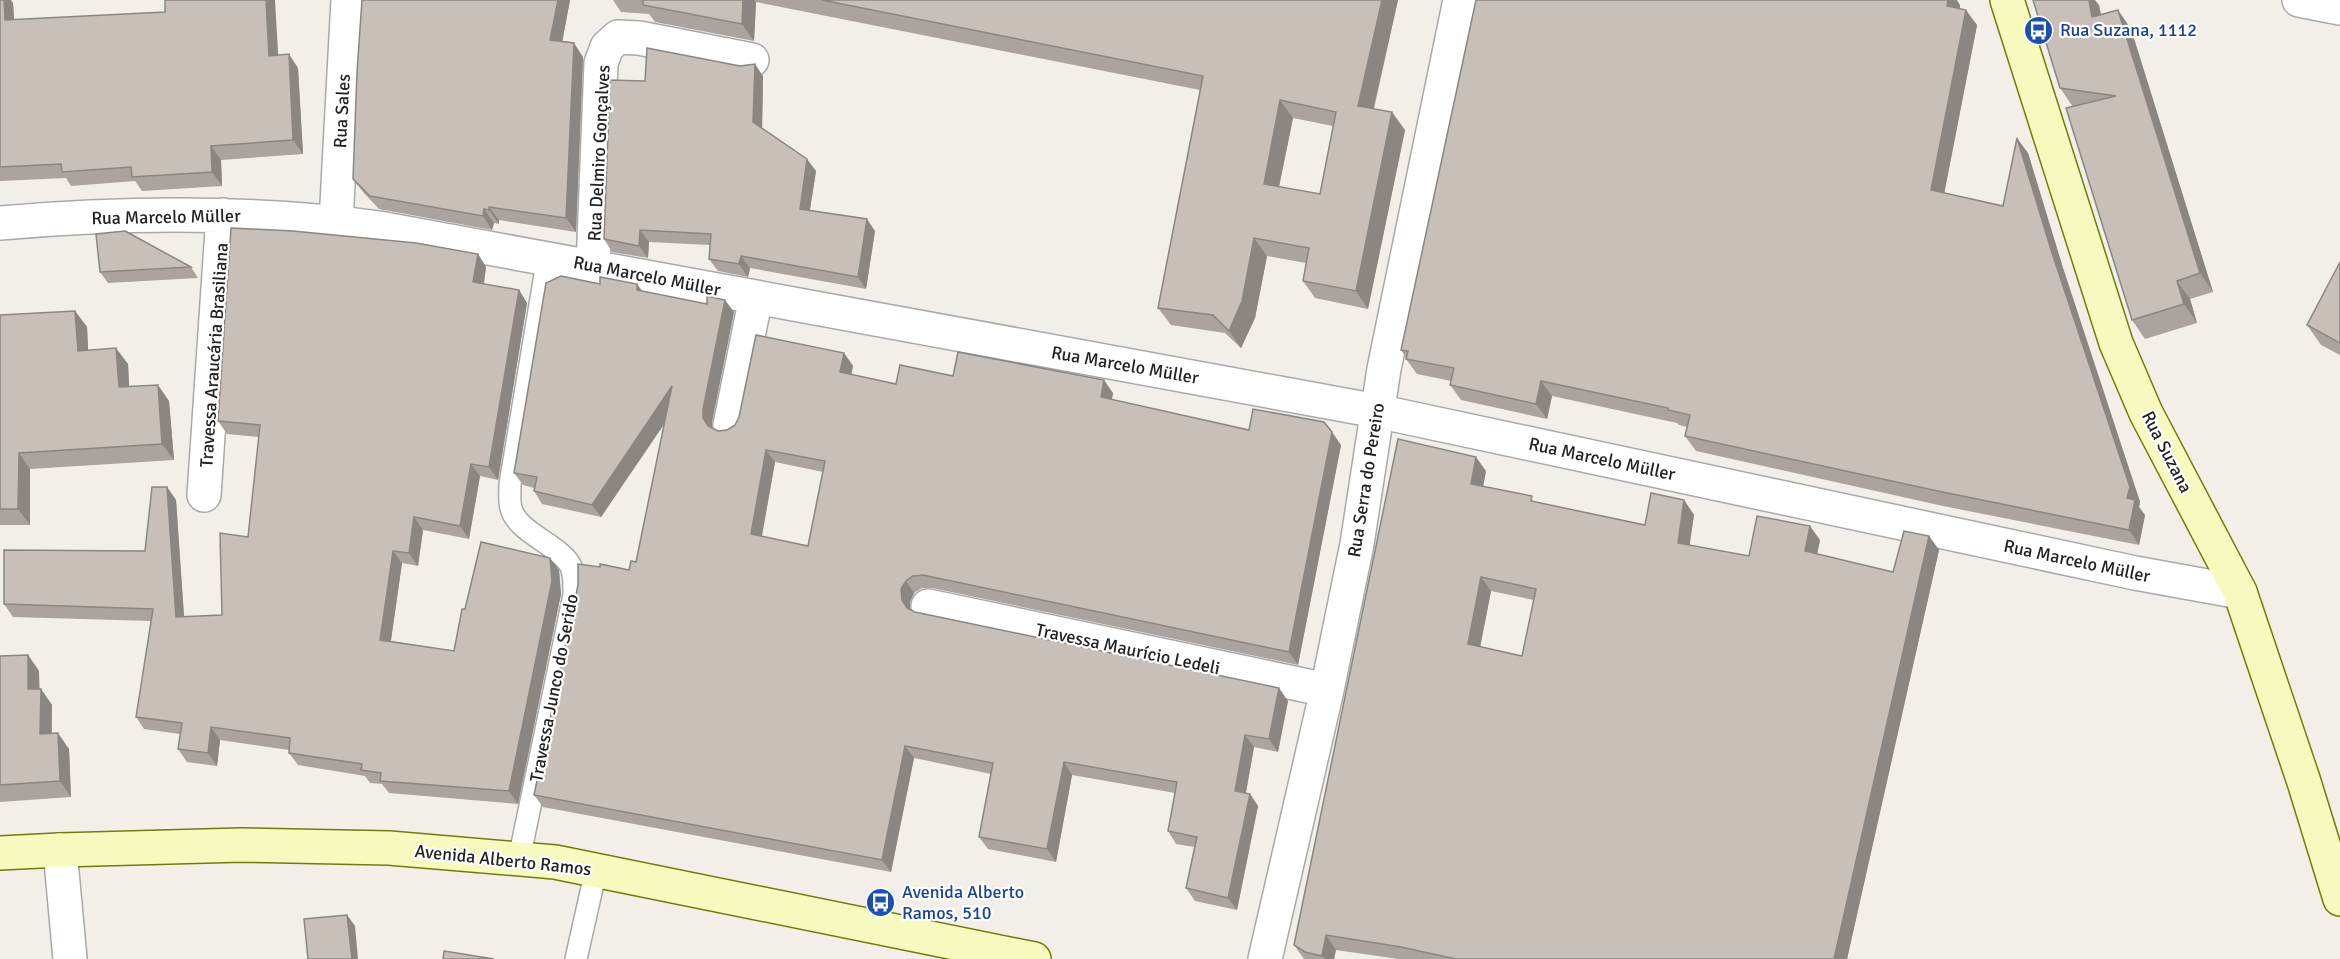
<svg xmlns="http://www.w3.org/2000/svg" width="2340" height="959" viewBox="0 0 2340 959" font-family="Signika,sans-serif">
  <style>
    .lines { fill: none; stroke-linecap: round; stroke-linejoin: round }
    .service-casing { stroke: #a9a9a9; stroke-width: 24 }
    .minor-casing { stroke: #a9a9a9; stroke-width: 36 }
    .secondary-casing { stroke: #707d05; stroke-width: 36 }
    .service { stroke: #fff; stroke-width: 21 }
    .minor { stroke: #fff; stroke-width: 33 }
    .secondary { stroke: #f7fabf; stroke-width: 33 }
    .wall { fill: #aba49e; fill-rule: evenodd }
    .shaded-wall { fill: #8b8681 }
    .building { fill: #c7bfb8; stroke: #8b8681; stroke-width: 1.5; fill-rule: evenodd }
    .labels { text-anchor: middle; stroke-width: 4.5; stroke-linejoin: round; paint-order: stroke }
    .transit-label { font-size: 18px; fill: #164399; stroke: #fff; text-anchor: start }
    .street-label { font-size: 18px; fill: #222; stroke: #fff }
  </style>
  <rect width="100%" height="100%" fill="#f2efe9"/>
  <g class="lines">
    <defs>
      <path id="service" d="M 519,859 L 574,595 C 574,584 575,572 569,563 C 555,543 516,531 511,508 C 509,501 510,492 510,484 L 548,257
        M 576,959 L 596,870"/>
      <path id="minor" d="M 2299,0 L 2340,8
        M 336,222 L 348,0
        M 0,223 C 126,212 254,211 379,228 L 1377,411 L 2135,573 L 2240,592
        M 593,266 L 601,63 L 607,47 L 618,37 L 639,38 L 752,60
        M 730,425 L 756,297
        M 204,495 L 223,215
        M 928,606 L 1327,690
        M 60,850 L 70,959
        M 1265,959 L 1327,690 L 1357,544 L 1384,369 L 1460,0"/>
      <path id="secondary" d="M 2007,0 L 2116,343 L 2146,413 L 2240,592 L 2304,782 L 2340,899
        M 0,853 L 60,850 L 241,845 L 389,848 L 555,862 L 1034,959"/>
    </defs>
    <!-- service casing -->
    <use href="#service" class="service-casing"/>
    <!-- minor casing -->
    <use href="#minor" class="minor-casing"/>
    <!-- secondary casing -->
    <use href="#secondary" class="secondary-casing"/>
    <!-- service -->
    <use href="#service" class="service"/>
    <!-- minor -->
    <use href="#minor" class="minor"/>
    <!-- secondary -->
    <use href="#secondary" class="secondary"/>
  </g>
  <!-- wall -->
  <path class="wall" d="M 0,0 L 13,3 L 14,19 L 278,55 L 298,68 L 303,154 L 221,160 L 222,186 L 142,191 L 135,181 L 71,186 L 66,178 L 0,181 Z
    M 362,0 L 570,0 L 562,42 L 583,57 L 576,232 L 499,220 L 499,224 L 494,223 L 492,230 L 379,209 L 363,192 L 353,179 Z
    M 613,0 L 1398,0 L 1374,109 L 1405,130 L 1368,309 L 1315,298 L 1303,281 L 1306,263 L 1267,256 L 1255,318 L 1241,348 L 1225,333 L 1171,325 L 1158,308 L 1200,90 L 756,2 L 754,41 L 655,22 L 649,14 L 621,12 ZM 1293,118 L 1333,126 L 1320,194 L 1279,187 Z
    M 1960,5 L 1960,9 L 1977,25 L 1944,193 L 2003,206 L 2028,153 L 2063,268 L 2140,502 L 2139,507 L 2145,515 L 2139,545 L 1943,506 L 1696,451 L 1685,436 L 1687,427 L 1679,425 L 1677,423 L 1552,396 L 1547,419 L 1461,400 L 1450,385 L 1451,381 L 1417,374 L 1406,359 L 1406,358 L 1401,350 Z
    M 2099,5 L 2101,15 L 2131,29 L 2213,292 L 2190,299 L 2197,323 L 2145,339 L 2132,320 L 2073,107 L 2060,88 Z
    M 763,76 L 762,128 L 816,171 L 810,210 L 875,231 L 866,289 L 750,268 L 748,277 L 718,271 L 709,259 L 710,245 L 649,242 L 648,258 L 612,252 L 604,239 L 645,81 Z
    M 478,254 L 486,267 L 484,284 L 519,290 L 527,303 L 498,480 L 480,476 L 469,539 L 423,530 L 418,566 L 402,563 L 391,641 L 454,651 L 465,609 L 550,558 L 559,570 L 561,594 L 518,804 L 389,793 L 382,784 L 370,783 L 365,776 L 298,765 L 289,753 L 289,750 L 220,740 L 217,766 L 187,762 L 178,749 L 180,734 L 144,729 L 136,717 L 151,621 L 13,617 L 4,604 L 145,551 L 167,487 L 176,500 L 184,617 L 222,615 L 248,537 L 259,437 L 227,434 L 218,421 Z
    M 2340,262 L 2340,355 L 2321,345 L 2307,325 Z
    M 191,267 L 198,278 L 108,283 L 100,272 Z
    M 643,291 L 734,312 L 712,422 L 712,428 L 718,431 L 727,430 L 844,353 L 853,366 L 851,374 L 896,384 L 953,376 L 1113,393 L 1112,400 L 1164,412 L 1249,430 L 1341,445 L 1298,665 L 932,588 L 922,588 L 914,593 L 910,602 L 910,609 L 915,612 L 1288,701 L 1278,752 L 1254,747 L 1246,793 L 1250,794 L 1258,806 L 1237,910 L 1195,901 L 1186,888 L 1194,847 L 1176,844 L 1168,831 L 1175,793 L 1072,775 L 1056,862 L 988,849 L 979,837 L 991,774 L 914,758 L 891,872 L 543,807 L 534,795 L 629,570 L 636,562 L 665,423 L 601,517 L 542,504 L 534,491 L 534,488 L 523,485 L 514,473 ZM 775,462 L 823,472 L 808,546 L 762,536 Z
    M 75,311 L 87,327 L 88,350 L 128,364 L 129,386 L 169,401 L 174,460 L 30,469 L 30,525 L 0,525 L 0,315 Z
    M 1486,471 L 1483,486 L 1536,502 L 1645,525 L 1684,500 L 1694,515 L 1689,545 L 1749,556 L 1820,540 L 1817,554 L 1893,572 L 1929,536 L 1939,550 L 1847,959 L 1398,959 L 1336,950 L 1334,959 L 1304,959 L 1294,945 ZM 1491,591 L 1534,600 L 1522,656 L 1480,647 Z
    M 28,655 L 39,671 L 39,689 L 41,689 L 52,705 L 52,733 L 69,749 L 71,797 L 0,802 L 0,656 Z"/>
  <!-- shaded-wall -->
  <path class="shaded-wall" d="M 4,0 L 11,0 L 13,3 L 15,34 L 5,20 Z
    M 266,0 L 275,0 L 279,69 L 269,56 Z
    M 558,0 L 570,0 L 560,54 L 550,40 Z
    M 743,0 L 754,0 L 756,2 L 754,41 L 742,24 Z
    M 1382,0 L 1398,0 L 1370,123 L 1358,106 Z
    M 1948,0 L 1957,0 L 1960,5 L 1957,21 L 1947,6 Z
    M 2089,0 L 2095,0 L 2099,5 L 2105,35 L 2092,17 Z
    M 1966,10 L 1977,25 L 1942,205 L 1931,190 Z
    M 2118,10 L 2131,29 L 2213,292 L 2200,273 Z
    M 574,43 L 583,57 L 576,232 L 566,218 Z
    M 289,54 L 298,68 L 303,154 L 293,140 Z
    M 755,64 L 763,76 L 762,135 L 753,122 Z
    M 1280,100 L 1293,118 L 1276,201 L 1264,184 Z
    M 1392,112 L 1405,130 L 1368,309 L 1356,291 Z
    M 2017,138 L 2028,153 L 2063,268 L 2140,502 L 2139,507 L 2145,515 L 2139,545 L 2129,530 L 2127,498 Z
    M 211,146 L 221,160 L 222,186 L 212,172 Z
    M 807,159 L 816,171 L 808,221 L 800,209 Z
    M 489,207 L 499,220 L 499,224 L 489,210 Z
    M 484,209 L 494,223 L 492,230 L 483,216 Z
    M 867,219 L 875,231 L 866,289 L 858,277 Z
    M 640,230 L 649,242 L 648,258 L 639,246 Z
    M 1254,238 L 1267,256 L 1255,318 L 1241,348 L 1229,331 Z
    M 478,254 L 486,267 L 482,295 L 473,282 Z
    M 741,256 L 750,268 L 748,277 L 739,264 Z
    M 2177,281 L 2190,299 L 2197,323 L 2184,304 Z
    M 637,284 L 646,296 L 637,290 Z
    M 519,290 L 527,303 L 498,480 L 489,467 Z
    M 725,300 L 734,312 L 712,422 L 712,430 L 703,418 L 703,409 Z
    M 75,311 L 87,327 L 89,367 L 78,351 Z
    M 116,348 L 128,364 L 130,403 L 119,387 Z
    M 844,353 L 853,366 L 849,385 L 840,372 Z
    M 1104,380 L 1113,393 L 1109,410 L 1101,397 Z
    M 1541,381 L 1552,396 L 1547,419 L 1536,404 Z
    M 158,385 L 169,401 L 174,460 L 162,444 Z
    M 672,386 L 681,399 L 601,517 L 592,505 Z
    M 1332,432 L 1341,445 L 1298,665 L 1289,652 Z
    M 766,450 L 775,462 L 760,546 L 751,534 Z
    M 19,453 L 30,469 L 30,525 L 18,509 Z
    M 1476,457 L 1486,471 L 1481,498 L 1471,484 Z
    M 471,464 L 480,476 L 469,539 L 460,526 Z
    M 167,487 L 176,500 L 185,630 L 176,617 Z
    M 1684,500 L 1694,515 L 1688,557 L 1678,543 Z
    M 414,517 L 423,530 L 418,566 L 409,553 Z
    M 1810,526 L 1820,540 L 1815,565 L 1805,551 Z
    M 1929,536 L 1939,550 L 1847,959 L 1834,959 Z
    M 393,551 L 402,563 L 389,653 L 380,640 Z
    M 550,558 L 559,570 L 561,594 L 518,804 L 509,791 Z
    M 1481,577 L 1491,591 L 1478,658 L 1468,644 Z
    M 906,581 L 914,593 L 910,602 L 910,612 L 902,600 L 901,589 Z
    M 28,655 L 39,671 L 40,705 L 28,689 Z
    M 1279,688 L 1288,701 L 1278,752 L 1269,739 Z
    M 41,689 L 52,705 L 51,750 L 40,734 Z
    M 211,727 L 220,740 L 217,766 L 208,753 Z
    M 58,733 L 69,749 L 71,797 L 60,781 Z
    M 1245,735 L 1254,747 L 1244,803 L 1235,791 Z
    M 905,746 L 914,758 L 891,872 L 882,860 Z
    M 1064,762 L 1072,775 L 1056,862 L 1047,849 Z
    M 1250,794 L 1258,806 L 1237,910 L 1228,898 Z
    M 347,915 L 355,926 L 358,959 L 352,959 Z
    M 1326,935 L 1336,950 L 1334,959 L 1325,959 L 1322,956 Z"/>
  <!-- building -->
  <path class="building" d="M 0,0 L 4,0 L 5,20 L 165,12 L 165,0 L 266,0 L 269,56 L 289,54 L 293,140 L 211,146 L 212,172 L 132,177 L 131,167 L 62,172 L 61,164 L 0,167 Z
    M 362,0 L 558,0 L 550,40 L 574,43 L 566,218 L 489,207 L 489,210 L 484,209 L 483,216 L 370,196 L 353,179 L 357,72 Z
    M 643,0 L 743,0 L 742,24 L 643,5 Z
    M 822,0 L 1382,0 L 1358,106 L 1392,112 L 1356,291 L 1303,281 L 1309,248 L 1254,238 L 1242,301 L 1229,331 L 1213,315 L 1158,308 L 1203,76 ZM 1280,100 L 1336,112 L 1320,194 L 1264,184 Z
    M 1476,0 L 1948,0 L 1947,6 L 1966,10 L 1931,190 L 2003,206 L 2017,138 L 2052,253 L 2130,487 L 2127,498 L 2135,500 L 2129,530 L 1933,490 L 1685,436 L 1690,415 L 1668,410 L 1668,408 L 1541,381 L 1536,404 L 1450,385 L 1454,368 L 1406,359 L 1408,351 L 1401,350 Z
    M 2033,0 L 2089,0 L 2092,17 L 2118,10 L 2200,273 L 2177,281 L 2184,304 L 2132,320 L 2066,108 L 2116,96 L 2060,88 Z
    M 647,48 L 740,66 L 755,64 L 753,122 L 807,159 L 800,209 L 867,219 L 858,277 L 741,256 L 739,264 L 709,259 L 711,234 L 640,230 L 639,246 L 604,239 L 610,80 L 645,81 Z
    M 231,228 L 293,231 L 416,243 L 478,254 L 473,282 L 519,290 L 489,467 L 471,464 L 460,526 L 414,517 L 409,553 L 393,551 L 380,640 L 454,651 L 462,609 L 465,609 L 481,542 L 550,558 L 552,581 L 509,791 L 380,781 L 381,773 L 361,770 L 362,764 L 289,753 L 290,738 L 211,727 L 208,753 L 178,749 L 182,723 L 136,717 L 153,609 L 4,604 L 4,550 L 145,551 L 152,487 L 167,487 L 176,617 L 222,615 L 220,533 L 248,537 L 260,425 L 218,421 Z
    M 125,231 L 191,267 L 100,272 L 96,234 Z
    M 2340,262 L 2340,343 L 2307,325 Z
    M 561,276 L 600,284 L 600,277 L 637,284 L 637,290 L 707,304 L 707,296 L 725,300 L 703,409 L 703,418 L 708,426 L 718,431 L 727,430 L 735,425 L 739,417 L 756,335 L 844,353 L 840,372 L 896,384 L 900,365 L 953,376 L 958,352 L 1104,380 L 1101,397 L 1249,430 L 1253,409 L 1324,422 L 1332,432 L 1289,652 L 923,575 L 913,576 L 906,581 L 901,589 L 902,600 L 907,608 L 915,612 L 1279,688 L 1269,739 L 1245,735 L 1235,791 L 1250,794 L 1228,898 L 1186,888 L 1197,837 L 1168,831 L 1177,782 L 1064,762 L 1047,849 L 979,837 L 993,763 L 905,746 L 882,860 L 534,795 L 578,585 L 578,564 L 600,567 L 600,564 L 629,570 L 631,561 L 636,562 L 672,386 L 592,505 L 534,491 L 537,477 L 514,473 L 546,283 ZM 766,450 L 825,461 L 808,546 L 751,534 Z
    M 75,311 L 78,351 L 116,348 L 119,387 L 158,385 L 162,444 L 19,453 L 18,509 L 0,509 L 0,315 Z
    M 1398,439 L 1476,457 L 1471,484 L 1532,496 L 1531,501 L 1645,525 L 1651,493 L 1684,500 L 1678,543 L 1749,556 L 1757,516 L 1810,526 L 1805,551 L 1893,572 L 1904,531 L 1929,536 L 1834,959 L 1456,959 L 1401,947 L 1326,935 L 1322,956 L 1305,952 L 1294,945 ZM 1481,577 L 1536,589 L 1522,656 L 1468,644 Z
    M 28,655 L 28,689 L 41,689 L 40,734 L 58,733 L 60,781 L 0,785 L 0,656 Z
    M 347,915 L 352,959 L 308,959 L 304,919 Z
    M 444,951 L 494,959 L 443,959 Z"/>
  <!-- icons -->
  <defs>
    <symbol id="bus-disc" viewBox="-11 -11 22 22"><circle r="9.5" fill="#1a4fb4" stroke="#fff"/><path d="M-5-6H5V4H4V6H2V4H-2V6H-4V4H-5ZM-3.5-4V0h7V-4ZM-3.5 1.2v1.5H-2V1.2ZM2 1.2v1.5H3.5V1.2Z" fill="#fff"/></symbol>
  </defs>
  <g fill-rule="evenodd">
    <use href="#bus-disc" x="2022" y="14" width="33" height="33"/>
    <use href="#bus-disc" x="864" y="886" width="33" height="33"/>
  </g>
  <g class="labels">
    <!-- transit labels -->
    <g class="transit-label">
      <text x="2060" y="36">Rua Suzana, 1112</text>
      <text x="902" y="898">Avenida Alberto<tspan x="902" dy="21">Ramos, 510</tspan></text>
    </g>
    <!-- street labels -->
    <g class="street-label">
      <text transform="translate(342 111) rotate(-87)" y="6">Rua Sales</text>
      <text transform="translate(599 153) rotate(-87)" y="6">Rua Delmiro Gonçalves</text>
      <text transform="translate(166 217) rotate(-1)" y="6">Rua Marcelo Müller</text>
      <text transform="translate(647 276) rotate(11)" y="6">Rua Marcelo Müller</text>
      <text transform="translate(214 355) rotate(-86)" y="6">Travessa Araucária Brasiliana</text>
      <text transform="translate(1125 365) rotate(10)" y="6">Rua Marcelo Müller</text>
      <text transform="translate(2167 452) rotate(63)" y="6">Rua Suzana</text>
      <text transform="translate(1602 459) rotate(12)" y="6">Rua Marcelo Müller</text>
      <text transform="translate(1366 480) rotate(-81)" y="6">Rua Serra do Pereiro</text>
      <text transform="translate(2077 561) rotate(12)" y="6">Rua Marcelo Müller</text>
      <text transform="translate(1128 649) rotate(12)" y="6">Travessa Maurício Ledeli</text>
      <text transform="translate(554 688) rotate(-79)" y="6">Travessa Junco do Serido</text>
      <text transform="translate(503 860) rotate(6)" y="6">Avenida Alberto Ramos</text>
    </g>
  </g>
</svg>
